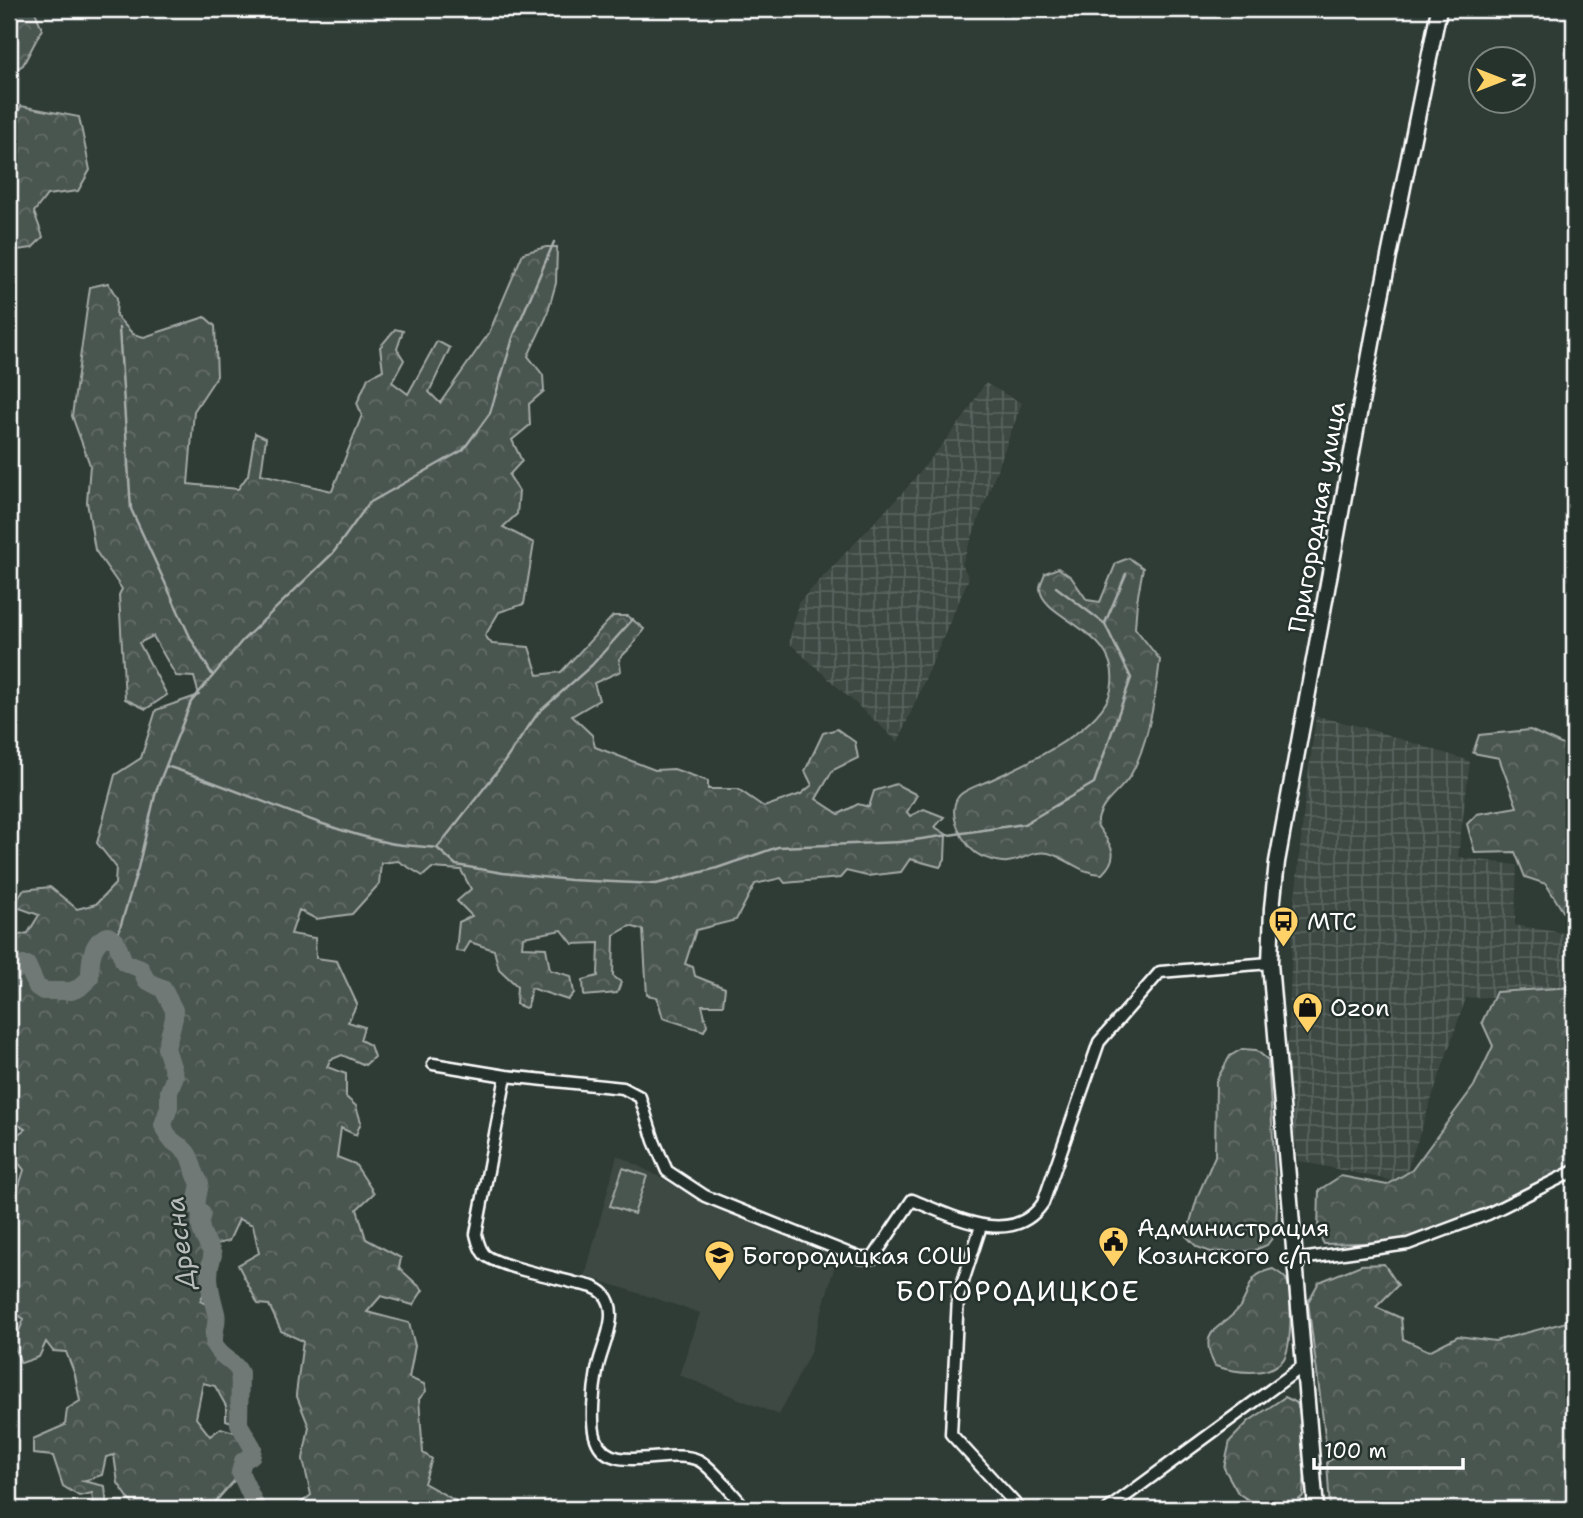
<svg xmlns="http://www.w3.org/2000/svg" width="1583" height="1518" viewBox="0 0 1583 1518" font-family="'Shantell Sans',sans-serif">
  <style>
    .built { fill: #3c4842 }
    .industrial { fill: url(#industrial-grid) }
    .forest { fill: url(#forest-crowns); stroke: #a4aaa7; stroke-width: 2 }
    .park { fill: #4a544f; stroke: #a4aaa7; stroke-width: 2 }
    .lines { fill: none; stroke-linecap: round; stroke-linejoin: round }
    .stream { stroke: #a9afac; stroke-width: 2.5 }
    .river { stroke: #707975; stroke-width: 18 }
    .street-casing { stroke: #fff; stroke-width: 15 }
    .secondary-casing { stroke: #fff; stroke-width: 19 }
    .street { stroke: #26332d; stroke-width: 10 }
    .secondary { stroke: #26332d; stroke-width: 14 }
    .labels { text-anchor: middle; stroke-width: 5; stroke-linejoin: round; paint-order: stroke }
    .street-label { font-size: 24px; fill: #fff; stroke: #26332d }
    .poi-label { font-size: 24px; fill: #fff; stroke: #26332d; text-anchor: start }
    .water-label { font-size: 26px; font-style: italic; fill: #b8bcba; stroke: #26332d }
    .quarter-label { font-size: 28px; letter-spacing: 2px; fill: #fff; stroke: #26332d }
  </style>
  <defs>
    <pattern id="industrial-grid" width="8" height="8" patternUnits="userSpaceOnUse" patternTransform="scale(1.75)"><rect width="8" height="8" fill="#3c4842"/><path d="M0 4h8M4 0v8" fill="none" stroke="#59635e"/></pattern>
    <pattern id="forest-crowns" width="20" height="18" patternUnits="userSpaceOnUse" patternTransform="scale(1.75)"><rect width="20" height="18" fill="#4a544f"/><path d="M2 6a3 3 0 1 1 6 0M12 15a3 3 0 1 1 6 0" fill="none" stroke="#656e69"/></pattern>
  </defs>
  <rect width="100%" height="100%" fill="#2f3b35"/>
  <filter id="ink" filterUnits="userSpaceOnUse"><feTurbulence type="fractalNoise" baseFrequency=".0143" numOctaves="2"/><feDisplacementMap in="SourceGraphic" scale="14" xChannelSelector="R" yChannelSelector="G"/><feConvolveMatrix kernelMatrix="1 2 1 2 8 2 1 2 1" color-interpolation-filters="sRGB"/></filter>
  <g filter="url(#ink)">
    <!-- built -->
    <path class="built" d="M 617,1155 L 701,1198 L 837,1258 L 810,1353 L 779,1415 L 679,1375 L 700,1313 L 585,1276 Z"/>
    <!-- industrial -->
    <path class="industrial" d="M 985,383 L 1022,403 L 962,564 L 969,578 L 898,742 L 789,643 L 798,603 L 905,490 L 962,420 Z
      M 1316,716 L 1363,727 L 1470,761 L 1458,857 L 1517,865 L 1515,925 L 1563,933 L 1565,994 L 1466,998 L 1403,1183 L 1298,1161 L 1287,1062 L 1293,920 L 1304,807 Z"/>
    <!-- forest -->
    <path class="forest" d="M 9,9 L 34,9 L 42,29 L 23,65 L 9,74 Z
      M 21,106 L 79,117 L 90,170 L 78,191 L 47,195 L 34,212 L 43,237 L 32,248 L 9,251 L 9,176 L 14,167 C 5,141 11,130 21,106 Z
      M 546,247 L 557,247 L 556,283 L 546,318 L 528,356 L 543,375 L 544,391 L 529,404 L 530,425 L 512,440 L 522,461 L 509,475 L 519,491 L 517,514 L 503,527 L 534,543 L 524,604 L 499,612 L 485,636 L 492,644 L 529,647 L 538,675 L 561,672 L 613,616 L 628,616 L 644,629 L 631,647 L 619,659 L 621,671 L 594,683 L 599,700 L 572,716 L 592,735 L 595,747 L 655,770 L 674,769 L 708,781 L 708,789 L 738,789 L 764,807 L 801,794 L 812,785 L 805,771 L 823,733 L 837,729 L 855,742 L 858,758 L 833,770 L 816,799 L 839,814 L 858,804 L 869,807 L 874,791 L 896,784 L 917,795 L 907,812 L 910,816 L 924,809 L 944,817 L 935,827 L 946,834 L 945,859 L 940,867 L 910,859 L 901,872 L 867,876 L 846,871 L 840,878 L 785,883 L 781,878 L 755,884 L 736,920 L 696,930 L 685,964 L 693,967 L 695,976 L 725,988 L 723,1005 L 702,1005 L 707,1025 L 704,1031 L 663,1018 L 657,997 L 647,995 L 643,930 L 630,926 L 614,935 L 613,976 L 621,982 L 617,993 L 584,996 L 583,980 L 598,976 L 599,943 L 573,944 L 562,930 L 523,937 L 522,947 L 546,948 L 550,970 L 571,976 L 574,993 L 568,1000 L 531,988 L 527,1007 L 525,1008 L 516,1004 L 517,986 L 499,969 L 494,950 L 470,942 L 464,952 L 456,951 L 459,922 L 472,916 L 457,901 L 471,889 L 461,870 L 432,868 L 423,876 L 398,861 L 381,863 L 379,884 L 352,914 L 316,919 L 299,910 L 291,934 L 315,938 L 316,958 L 337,961 L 357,1004 L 348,1022 L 364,1027 L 360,1040 L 370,1045 L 374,1057 L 365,1065 L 342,1055 L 330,1060 L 327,1067 L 346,1074 L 346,1097 L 356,1106 L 361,1122 L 356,1135 L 341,1128 L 337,1157 L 355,1164 L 374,1193 L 357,1209 L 366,1239 L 401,1258 L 399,1268 L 423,1290 L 413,1305 L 381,1296 L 367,1312 L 409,1323 L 415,1346 L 409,1378 L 424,1384 L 426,1391 L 419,1399 L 423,1453 L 432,1459 L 424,1483 L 470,1509 L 298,1509 L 296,1507 L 311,1495 L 303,1459 L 309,1427 L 296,1394 L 303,1341 L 281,1331 L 269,1305 L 258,1304 L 238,1265 L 259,1253 L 253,1225 L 239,1219 L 229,1241 L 213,1245 L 215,1271 L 200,1301 L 214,1308 L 206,1334 L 235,1365 L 239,1388 L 233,1394 L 243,1414 L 237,1424 L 226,1420 L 226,1406 L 215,1386 L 203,1383 L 196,1418 L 210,1436 L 221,1428 L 241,1434 L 251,1451 L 234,1481 L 209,1509 L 152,1509 L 153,1506 L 136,1509 L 118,1483 L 114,1455 L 106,1457 L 102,1475 L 83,1481 L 105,1486 L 107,1509 L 94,1509 L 92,1493 L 79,1496 L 63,1486 L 53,1456 L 33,1454 L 33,1439 L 65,1425 L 67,1409 L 80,1401 L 75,1375 L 66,1352 L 53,1351 L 46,1342 L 39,1357 L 21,1363 L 13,1346 L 24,1319 L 9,1309 L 9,1201 L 16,1195 L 24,1170 L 10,1152 L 13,1138 L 25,1129 L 12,1121 L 9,1124 L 9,937 L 28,933 L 39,915 L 14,906 L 23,890 L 50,887 L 77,909 L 96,904 L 115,884 L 116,867 L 97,843 L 115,775 L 141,758 L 156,710 L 199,695 L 194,677 L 176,676 L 153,636 L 139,643 L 167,695 L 146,709 L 125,699 L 119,595 L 122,589 L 95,550 L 87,502 L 90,465 L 72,416 L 90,287 L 108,283 L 117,298 L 116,316 L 133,334 L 144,337 L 205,317 L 215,326 L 217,376 L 194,411 L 188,484 L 238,489 L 248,475 L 255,433 L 266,438 L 261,474 L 332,491 L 362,415 L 357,403 L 368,378 L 383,370 L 380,347 L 395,329 L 403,331 L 397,349 L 404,360 L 392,382 L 408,394 L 437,341 L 450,348 L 429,392 L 440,403 L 489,333 L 523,253 Z
      M 1129,558 L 1143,568 L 1137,601 L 1135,628 L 1160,660 C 1156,694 1147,748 1130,776 C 1118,795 1100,801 1097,825 C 1110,845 1122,854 1102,874 C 1078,873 1068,858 1048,853 C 1033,850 1022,861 1007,862 C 1001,863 988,859 981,856 C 964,849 943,809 961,794 C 970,787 985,783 995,778 C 1028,763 1103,728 1111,690 C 1124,630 1041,620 1040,588 C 1040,584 1044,577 1045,573 L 1058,568 L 1071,577 L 1087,600 L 1100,602 L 1116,563 Z
      M 1530,730 L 1574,750 L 1574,929 L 1546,884 L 1525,877 L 1515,852 L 1475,853 L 1467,824 L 1477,814 L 1517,807 L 1499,758 L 1473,753 L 1479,735 Z
      M 1574,968 L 1574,1168 L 1485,1208 L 1401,1242 L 1324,1244 L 1318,1233 L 1319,1190 L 1341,1176 L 1387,1185 L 1412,1170 L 1474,1086 L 1493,1046 L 1482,1022 L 1496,992 L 1572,987 Z
      M 1242,1049 L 1256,1050 L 1268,1060 L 1277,1203 L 1276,1233 L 1267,1245 L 1253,1251 L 1211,1252 L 1197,1247 L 1186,1236 L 1198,1195 L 1215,1156 L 1216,1081 L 1230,1056 Z
      M 1384,1264 L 1398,1285 L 1376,1307 L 1401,1318 L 1403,1339 L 1429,1351 L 1458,1336 L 1495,1341 L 1574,1320 L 1574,1509 L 1330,1509 L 1327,1462 L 1350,1449 L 1326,1443 L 1308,1302 L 1319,1282 L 1361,1265 Z
      M 1273,1269 C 1278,1272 1283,1275 1286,1279 C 1293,1291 1292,1349 1283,1360 C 1268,1378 1234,1372 1215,1366 C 1196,1328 1222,1330 1239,1308 C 1253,1289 1245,1275 1273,1269 Z
      M 1285,1397 L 1297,1403 C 1307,1433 1306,1466 1303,1496 L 1292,1506 L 1278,1509 L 1250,1501 L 1238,1493 L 1224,1468 L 1230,1441 L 1249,1421 Z"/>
    <!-- park -->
    <path class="park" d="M 623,1168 L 647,1176 L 634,1214 L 610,1206 Z"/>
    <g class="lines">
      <!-- stream -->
      <path class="stream" d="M 119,328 L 131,509 L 191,639 L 213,676
        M 1105,623 L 1126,574
        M 166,766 C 241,789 311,826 389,843 C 404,846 421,846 437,848 L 500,768 L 538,713 L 592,665 L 633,619
        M 437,848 L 456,865 L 503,873 L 570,880 L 656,884 L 717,868 L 778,847 L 901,842 L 1024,824 L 1094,783 L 1131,678 L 1105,624 L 1056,587
        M 116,941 L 138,868 L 156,791 L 191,702 L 242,641 L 333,553 L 369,503 L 463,450 L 490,413 L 514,335 L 554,242"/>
      <!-- river -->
      <path class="river" d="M 9,975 L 23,965 L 27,965 L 37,987 L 43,991 L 71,991 L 79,988 L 90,978 C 90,962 91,941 108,936 L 116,941 L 124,962 L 141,969 L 146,980 L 163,989 L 174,1010 L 174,1018 L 166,1048 L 175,1076 L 169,1091 L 169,1107 L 163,1125 C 170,1147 183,1143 189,1156 C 193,1165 194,1174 200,1183 L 196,1205 L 202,1214 C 196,1230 207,1240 213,1255 C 205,1276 211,1293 216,1313 C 219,1324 211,1335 215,1346 C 221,1358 235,1361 240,1373 L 239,1424 L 253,1448 L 252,1455 L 243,1461 L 240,1472 L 257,1509"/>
      <defs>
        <path id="street" d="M 433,1064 L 506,1076 L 623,1088 L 640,1097 L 654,1141 L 667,1171 L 705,1196 L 860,1258 L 873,1258 L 912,1200 C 952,1216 1012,1249 1043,1203 L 1099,1042 L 1160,972 L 1270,963
          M 506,1076 L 476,1234 C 478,1242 479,1248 484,1254 C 496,1266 555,1277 575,1283 C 585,1285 596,1286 604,1294 C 622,1314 600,1349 597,1371 C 594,1387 590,1424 596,1439 C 609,1477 669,1447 698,1460 C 710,1465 736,1498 746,1509
          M 981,1226 L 958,1297 L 951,1434 L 1020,1509
          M 1293,1260 L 1408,1244 L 1488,1214 L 1574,1171
          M 1108,1509 L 1303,1366"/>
        <path id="secondary" d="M 1316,1509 L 1270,963 L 1272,908 L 1277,862 L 1377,316 L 1439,9"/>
      </defs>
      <!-- street casing -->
      <use href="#street" class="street-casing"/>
      <!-- secondary casing -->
      <use href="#secondary" class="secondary-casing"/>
      <!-- street -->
      <use href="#street" class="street"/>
      <!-- secondary -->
      <use href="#secondary" class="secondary"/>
    </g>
  </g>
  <!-- icons -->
  <defs>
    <symbol id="bus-pin" viewBox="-11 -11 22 30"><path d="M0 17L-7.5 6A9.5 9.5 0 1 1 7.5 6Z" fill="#ffd166" stroke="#26332d"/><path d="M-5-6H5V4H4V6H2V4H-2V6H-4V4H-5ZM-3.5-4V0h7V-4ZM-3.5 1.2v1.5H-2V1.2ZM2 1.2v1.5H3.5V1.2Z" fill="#111"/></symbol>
    <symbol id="shop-pin" viewBox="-11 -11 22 30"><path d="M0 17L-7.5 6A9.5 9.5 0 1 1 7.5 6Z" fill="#ffd166" stroke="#26332d"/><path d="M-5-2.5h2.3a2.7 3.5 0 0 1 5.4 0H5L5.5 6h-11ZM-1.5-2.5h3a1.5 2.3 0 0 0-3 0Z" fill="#111"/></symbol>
    <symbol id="civic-pin" viewBox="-11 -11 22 30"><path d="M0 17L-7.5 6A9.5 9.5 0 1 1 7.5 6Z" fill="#ffd166" stroke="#26332d"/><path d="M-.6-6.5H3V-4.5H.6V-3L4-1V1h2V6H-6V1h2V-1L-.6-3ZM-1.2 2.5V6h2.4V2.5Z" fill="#111"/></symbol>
    <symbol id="school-pin" viewBox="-11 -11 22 30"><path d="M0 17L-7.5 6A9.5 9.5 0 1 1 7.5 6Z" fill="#ffd166" stroke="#26332d"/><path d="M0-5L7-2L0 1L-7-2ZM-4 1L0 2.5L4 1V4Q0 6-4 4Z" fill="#111"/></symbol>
  </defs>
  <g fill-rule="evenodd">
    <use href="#bus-pin" x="1266" y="904" width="35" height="47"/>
    <use href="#shop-pin" x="1290" y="990" width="35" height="47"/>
    <use href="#civic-pin" x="1096" y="1224" width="35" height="47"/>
    <use href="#school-pin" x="702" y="1238" width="35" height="47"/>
  </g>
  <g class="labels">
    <!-- street labels -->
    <g class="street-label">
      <text transform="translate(1317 517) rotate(-80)" y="8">Пригородная улица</text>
    </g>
    <!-- poi labels -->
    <g class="poi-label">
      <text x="1307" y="930">МТС</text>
      <text x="1330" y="1016">Ozon</text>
      <text x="1137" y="1236">Администрация<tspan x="1137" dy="28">Козинского с/п</tspan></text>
      <text x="742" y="1264">Богородицкая СОШ</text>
    </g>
    <!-- water labels -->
    <g class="water-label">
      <text transform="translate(180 1243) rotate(-97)" y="9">Дресна</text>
    </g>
    <!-- quarter labels -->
    <g class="quarter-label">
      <text x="1018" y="1301">БОГОРОДИЦКОЕ</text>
    </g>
  </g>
  <!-- margin -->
  <rect width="1583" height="1518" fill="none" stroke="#26332d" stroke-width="35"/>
  <rect x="18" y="18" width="1548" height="1483" fill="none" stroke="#fff" stroke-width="2.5" filter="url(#ink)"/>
  <!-- north arrow -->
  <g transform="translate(1502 80) rotate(90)"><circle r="33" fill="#26332d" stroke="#7d8581" stroke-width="2"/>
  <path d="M0-5L12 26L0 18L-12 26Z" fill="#ffd166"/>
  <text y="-10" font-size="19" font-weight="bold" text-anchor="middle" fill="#ffffff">N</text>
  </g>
  <!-- scale -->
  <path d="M1314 1458v10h149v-10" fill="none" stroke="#ffffff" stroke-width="3.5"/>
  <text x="1324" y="1458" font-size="21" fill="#ffffff" stroke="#26332d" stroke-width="5" paint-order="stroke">100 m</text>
</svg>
